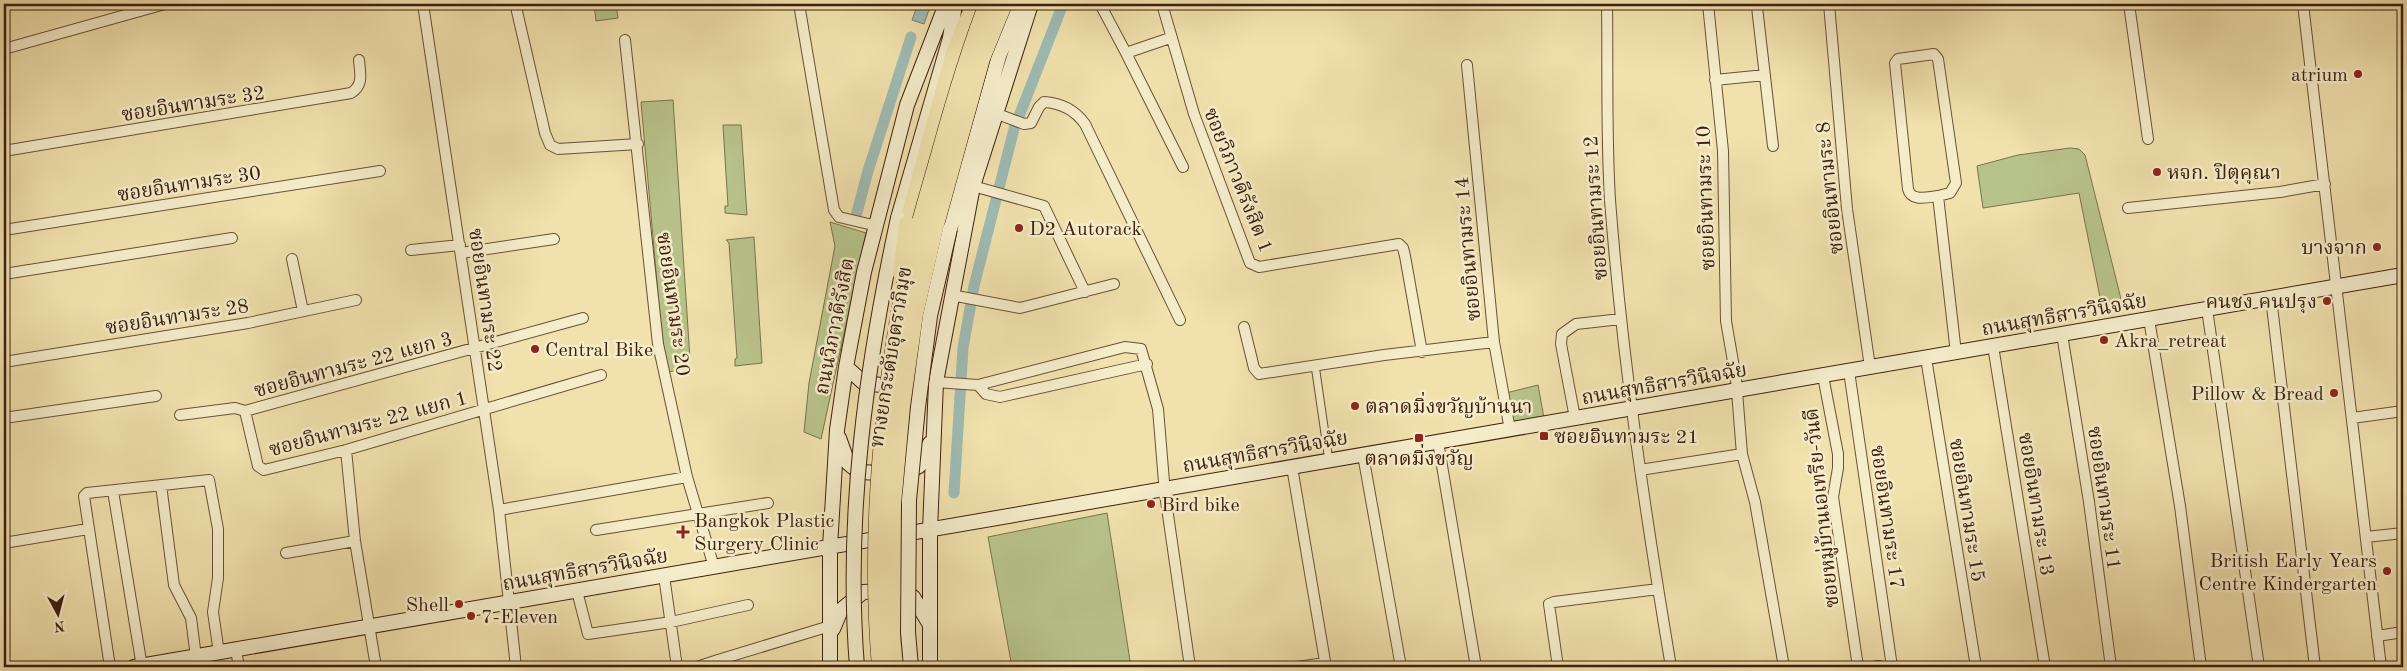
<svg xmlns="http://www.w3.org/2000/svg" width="2407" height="671" viewBox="0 0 2407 671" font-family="'Old Standard TT','Noto Serif Thai',serif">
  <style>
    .green { fill: #b8c38a; stroke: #7a724c }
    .water { fill: #9ebbb4; stroke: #777d72 }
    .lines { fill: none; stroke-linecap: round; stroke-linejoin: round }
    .canal { stroke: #9ebbb4; stroke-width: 11 }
    .pedestrian-casing { stroke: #6a5036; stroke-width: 9 }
    .minor-casing { stroke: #6a5036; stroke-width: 12 }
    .secondary-casing { stroke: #3d200f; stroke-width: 16 }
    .trunk-casing { stroke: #3d200f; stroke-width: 18 }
    .pedestrian { stroke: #f5ecca; stroke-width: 7 }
    .minor { stroke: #f5ecca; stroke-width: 10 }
    .secondary { stroke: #f5ecca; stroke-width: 14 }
    .trunk { stroke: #f0e1ad; stroke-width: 16 }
    .secondary-bridge-casing { stroke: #3d200f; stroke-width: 16; stroke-linecap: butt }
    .trunk-bridge-casing { stroke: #3d200f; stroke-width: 18; stroke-linecap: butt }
    .motorway-bridge-casing { stroke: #3d200f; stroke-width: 19; stroke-linecap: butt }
    .secondary-bridge { stroke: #f5ecca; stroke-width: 14 }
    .trunk-bridge { stroke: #f0e1ad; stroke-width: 16 }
    .motorway-bridge { stroke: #f0e1ad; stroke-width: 18 }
    .poi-dot { fill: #8f2418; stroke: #f5ecca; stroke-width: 2 }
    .labels { text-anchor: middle; stroke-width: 5; stroke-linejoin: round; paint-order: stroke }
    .poi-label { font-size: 20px; fill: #3d200f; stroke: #f5ecca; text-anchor: start }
    .street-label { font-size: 20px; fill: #3d200f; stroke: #f5ecca }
  </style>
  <rect width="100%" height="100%" fill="#f0e1ad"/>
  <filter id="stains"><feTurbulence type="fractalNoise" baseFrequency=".004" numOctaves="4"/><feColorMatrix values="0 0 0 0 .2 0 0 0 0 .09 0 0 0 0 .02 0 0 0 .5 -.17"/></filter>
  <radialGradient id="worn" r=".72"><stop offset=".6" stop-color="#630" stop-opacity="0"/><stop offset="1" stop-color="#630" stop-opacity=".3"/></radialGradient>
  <!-- green -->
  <path class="green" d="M 594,4 L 616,4 L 618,18 L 596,21 Z
    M 673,100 L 690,359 L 684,369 L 669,372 L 662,339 L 641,102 Z
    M 723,125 L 741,125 L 747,215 L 725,213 L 725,206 L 728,206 Z
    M 2070,148 L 2079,149 L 2085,155 L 2123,307 L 2103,312 L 2079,193 L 1983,208 L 1977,166 L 2018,155 Z
    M 830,222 L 866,233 L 821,439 L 804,432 L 809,383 L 835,246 Z
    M 754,237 L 762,363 L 735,366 L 735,359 L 737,358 L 729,243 L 726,240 Z
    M 1538,385 L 1544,418 L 1511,422 L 1506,393 Z
    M 1107,513 L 1131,667 L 1012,667 L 988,537 Z"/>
  <!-- water -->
  <path class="water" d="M 918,4 L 931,4 L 924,24 L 912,20 Z"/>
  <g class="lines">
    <!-- canal -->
    <path class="canal" d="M 856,216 L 868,171 L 911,37
      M 954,493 L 963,348 L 974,286 L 1014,129 L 1063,4"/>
    <defs>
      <path id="pedestrian" d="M 1315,365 L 1329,461"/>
      <path id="minor" d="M 423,4 L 499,510 L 516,667
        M 799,4 L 834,210 L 839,217 L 877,226
        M 1100,4 L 1126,53 L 1170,38
        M 1162,4 L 1194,114 L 1250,263 L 1259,267 L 1399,244 L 1403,248 L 1405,256 L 1422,352
        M 1607,4 C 1608,69 1606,134 1610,200 C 1622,357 1645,512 1671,667
        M 1708,4 L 1723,151 L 1726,321 L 1736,379 L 1742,454 L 1755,502 L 1784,667
        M 1829,4 L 1847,209 L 1870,367
        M 2129,4 L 2148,139
        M 2303,4 L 2381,667
        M 516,7 L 545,133 L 550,145 L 558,149 L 638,144
        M 1757,7 L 1773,146
        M 625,40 L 658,344 L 687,477 L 714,567
        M 4,49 L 165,4
        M 1126,53 L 1183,167
        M 1467,65 L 1494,342 L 1510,430
        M 1715,80 L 1765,75
        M 995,113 L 1024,124 L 1031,123 L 1039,107 L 1044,102 C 1061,103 1075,110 1085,124 L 1180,320
        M 4,151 L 351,93 C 364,85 360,73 359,60
        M 973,186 L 1044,206 L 1085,292
        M 1938,196 L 1950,193 L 1956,183 L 1938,59 L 1934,54 L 1898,59 L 1895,63 L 1908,189 C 1911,202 1928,197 1938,196 L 1956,353
        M 2128,208 L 2280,192 L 2325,184
        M 4,230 L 380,171
        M 411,250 L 460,245
        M 461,253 L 554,239
        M 292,259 L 303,311
        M 4,274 L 232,238
        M 951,295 L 1020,308 L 1114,284
        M 2271,298 L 2315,667
        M 2207,309 L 2259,667
        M 2149,319 L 2180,506 L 2201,667
        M 1244,327 L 1254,368 L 1259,374 L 1384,355 L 1494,342
        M 2062,334 L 2089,502 L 2111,667
        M 1993,346 L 2045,667
        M 1926,358 L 1976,667
        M 4,362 L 248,323 L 356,300
        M 1849,371 L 1892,667
        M 1823,376 L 1838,454 L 1838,468 L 1833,497 L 1858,667
        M 936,382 L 978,385 L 1125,347 L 1141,349 L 1158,409 L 1165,494 L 1190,667
        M 978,385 L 986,394 L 1000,397 L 1147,364
        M 245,411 L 258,466 L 264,470 L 346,450 L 601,375
        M 180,415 L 235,408 L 245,411 L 583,318
        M 4,418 L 156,396
        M 1575,418 L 1561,344 L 1562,334 L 1576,324 L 1621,319
        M 2352,418 L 2403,411
        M 1438,442 L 1476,667
        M 346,450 L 355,541 L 376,667
        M 1363,455 L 1401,667
        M 1292,467 L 1326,667
        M 1640,470 L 1742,454
        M 161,485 L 174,585 L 191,618 L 196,657
        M 113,491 L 142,667
        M 499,510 L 687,477
        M 596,530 L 768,503
        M 2366,537 L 2403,533
        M 4,543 L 88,529
        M 286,553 L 355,541
        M 664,576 L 677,667
        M 577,591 L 588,634 L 671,622 L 748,605
        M 2377,636 L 2403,632
        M 236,650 L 239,667
        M 110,667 L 84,496 L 87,493 L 209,480 L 218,529 L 218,578 L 213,612 L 219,653
        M 697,667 L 718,660
        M 720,667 L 718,660 L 830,626
        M 1297,667 L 1325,663
        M 1558,667 L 1549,604 L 1554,602 L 1658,589
        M 1874,667 L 1879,666"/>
      <path id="secondary" d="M 898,218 L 950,38 L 955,4
        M 950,229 L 999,56 L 1020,4
        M 846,367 L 864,383 L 898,387
        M 839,438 L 848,463 L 859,472 L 905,474 L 919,466 L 930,443
        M 833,629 L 841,610 L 863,592 L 898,590 L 913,597 L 929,623
        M 134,667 L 2403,275
        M 830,667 L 830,547 L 837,430 L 846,367 L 864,272 L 907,105 L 946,4
        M 930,667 L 930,530 L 936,382 L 973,186 L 1031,4"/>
      <path id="trunk" d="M 907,224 L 954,53 L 974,4"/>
    </defs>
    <!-- pedestrian casing -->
    <use href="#pedestrian" class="pedestrian-casing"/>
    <!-- minor casing -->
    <use href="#minor" class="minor-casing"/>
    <!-- secondary casing -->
    <use href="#secondary" class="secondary-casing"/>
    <!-- trunk casing -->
    <use href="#trunk" class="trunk-casing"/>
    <!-- pedestrian -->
    <use href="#pedestrian" class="pedestrian"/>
    <!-- minor -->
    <use href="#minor" class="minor"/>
    <!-- secondary -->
    <use href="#secondary" class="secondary"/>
    <!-- trunk -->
    <use href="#trunk" class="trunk"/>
    <defs>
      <path id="secondary-bridge" d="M 857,667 C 845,516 866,366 898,218
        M 911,667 L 908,632 L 909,500 L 918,407 L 930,316 L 950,229"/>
      <path id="trunk-bridge" d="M 901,274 L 907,224"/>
      <path id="motorway-bridge" d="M 881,667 C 871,549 880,430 900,313 C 909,260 925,207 940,155 C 954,104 969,53 988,4
        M 894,667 L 891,635 L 892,504 L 901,406 L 914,314 L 934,228 L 981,58 L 1003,4"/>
    </defs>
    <!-- secondary-bridge casing -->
    <use href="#secondary-bridge" class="secondary-bridge-casing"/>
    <!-- trunk-bridge casing -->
    <use href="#trunk-bridge" class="trunk-bridge-casing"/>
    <!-- motorway-bridge casing -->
    <use href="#motorway-bridge" class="motorway-bridge-casing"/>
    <!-- secondary-bridge -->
    <use href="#secondary-bridge" class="secondary-bridge"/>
    <!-- trunk-bridge -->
    <use href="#trunk-bridge" class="trunk-bridge"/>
    <!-- motorway-bridge -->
    <use href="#motorway-bridge" class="motorway-bridge"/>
  </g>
  <!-- markers -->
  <g class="poi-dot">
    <circle cx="2358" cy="74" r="5"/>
    <circle cx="2157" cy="172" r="5"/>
    <circle cx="1019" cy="228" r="5"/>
    <circle cx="2377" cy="247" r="5"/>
    <circle cx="2327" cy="301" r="5"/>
    <circle cx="2104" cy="340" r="5"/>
    <circle cx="535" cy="349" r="5"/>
    <circle cx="2334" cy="393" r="5"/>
    <circle cx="1355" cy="406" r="5"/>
    <rect x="1539" y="431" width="10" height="10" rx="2.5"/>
    <rect x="1414" y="433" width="10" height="10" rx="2.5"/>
    <circle cx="1151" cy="504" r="5"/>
    <path d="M680.5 524.5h5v5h5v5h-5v5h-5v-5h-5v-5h5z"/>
    <circle cx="2387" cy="571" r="5"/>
    <circle cx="459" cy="604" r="5"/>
    <circle cx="471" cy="616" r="5"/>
  </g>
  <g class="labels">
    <!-- poi labels -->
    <g class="poi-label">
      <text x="2348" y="81" text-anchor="end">atrium</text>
      <text x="2167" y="179">หจก. ปิตุคุณา</text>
      <text x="1029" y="235">D2 Autorack</text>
      <text x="2367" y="254" text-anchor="end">บางจาก</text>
      <text x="2317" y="308" text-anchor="end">คนชง คนปรุง</text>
      <text x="2114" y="347">Akra_retreat</text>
      <text x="545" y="356">Central Bike</text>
      <text x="2324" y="400" text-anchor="end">Pillow &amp; Bread</text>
      <text x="1365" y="413">ตลาดมิ่งขวัญบ้านนา</text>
      <text x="1554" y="443">ซอยอินทามระ 21</text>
      <text x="1419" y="465" text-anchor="middle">ตลาดมิ่งขวัญ</text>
      <text x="1161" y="511">Bird bike</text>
      <text x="694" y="527">Bangkok Plastic<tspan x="694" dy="23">Surgery Clinic</tspan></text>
      <text x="2377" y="567" text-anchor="end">British Early Years<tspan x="2377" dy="23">Centre Kindergarten</tspan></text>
      <text x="449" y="611" text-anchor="end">Shell</text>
      <text x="481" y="623">7-Eleven</text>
    </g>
    <!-- street labels -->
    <g class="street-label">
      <text transform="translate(193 103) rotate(-9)" y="7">ซอยอินทามระ 32</text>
      <text transform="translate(1239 180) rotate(68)" y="7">ซอยวิภาวดีรังสิต 1</text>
      <text transform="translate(189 183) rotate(-9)" y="7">ซอยอินทามระ 30</text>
      <text transform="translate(1829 188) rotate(-96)" y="7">ซอยอินทามระ 8</text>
      <text transform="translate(1705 198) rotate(-92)" y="7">ซอยอินทามระ 10</text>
      <text transform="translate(1595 208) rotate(-94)" y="7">ซอยอินทามระ 12</text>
      <text transform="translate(1467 249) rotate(-95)" y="7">ซอยอินทามระ 14</text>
      <text transform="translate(486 300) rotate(82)" y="7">ซอยอินทามระ 22</text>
      <text transform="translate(674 304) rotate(82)" y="7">ซอยอินทามระ 20</text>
      <text transform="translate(2064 314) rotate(-10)" y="7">ถนนสุทธิสารวินิจฉัย</text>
      <text transform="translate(177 316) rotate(-9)" y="7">ซอยอินทามระ 28</text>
      <text transform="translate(834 326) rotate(-79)" y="7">ถนนวิภาวดีรังสิต</text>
      <text transform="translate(890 357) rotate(-81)" y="7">ทางยกระดับอุตราภิมุข</text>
      <text transform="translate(353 364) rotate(-15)" y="7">ซอยอินทามระ 22 แยก 3</text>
      <text transform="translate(1664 383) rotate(-10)" y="7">ถนนสุทธิสารวินิจฉัย</text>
      <text transform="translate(368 423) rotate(-15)" y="7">ซอยอินทามระ 22 แยก 1</text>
      <text transform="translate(1265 451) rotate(-10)" y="7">ถนนสุทธิสารวินิจฉัย</text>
      <text transform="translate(2105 498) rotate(82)" y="7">ซอยอินทามระ 11</text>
      <text transform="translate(2037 504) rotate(81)" y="7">ซอยอินทามระ 13</text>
      <text transform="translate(1821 508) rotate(-96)" y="7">ซอยหมู่บ้านเอเทรีย-วันดี</text>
      <text transform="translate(1968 510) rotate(81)" y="7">ซอยอินทามระ 15</text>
      <text transform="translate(1888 517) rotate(82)" y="7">ซอยอินทามระ 17</text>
      <text transform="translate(585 569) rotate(-10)" y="7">ถนนสุทธิสารวินิจฉัย</text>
    </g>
  </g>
  <!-- margin -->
  <rect width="2407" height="671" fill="none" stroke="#f0e1ad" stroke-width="20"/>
  <rect x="5" y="5" width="2397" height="661" fill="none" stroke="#3d200f" stroke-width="2.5"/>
  <rect x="10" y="10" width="2387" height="651" fill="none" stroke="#3d200f"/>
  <!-- north arrow -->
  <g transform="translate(58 614) rotate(173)" stroke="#f5ecca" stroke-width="4" paint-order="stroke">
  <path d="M0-4L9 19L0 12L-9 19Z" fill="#3d200f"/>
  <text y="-8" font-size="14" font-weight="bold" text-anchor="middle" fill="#3d200f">N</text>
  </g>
  <rect width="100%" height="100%" filter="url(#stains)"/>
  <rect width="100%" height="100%" fill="url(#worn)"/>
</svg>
